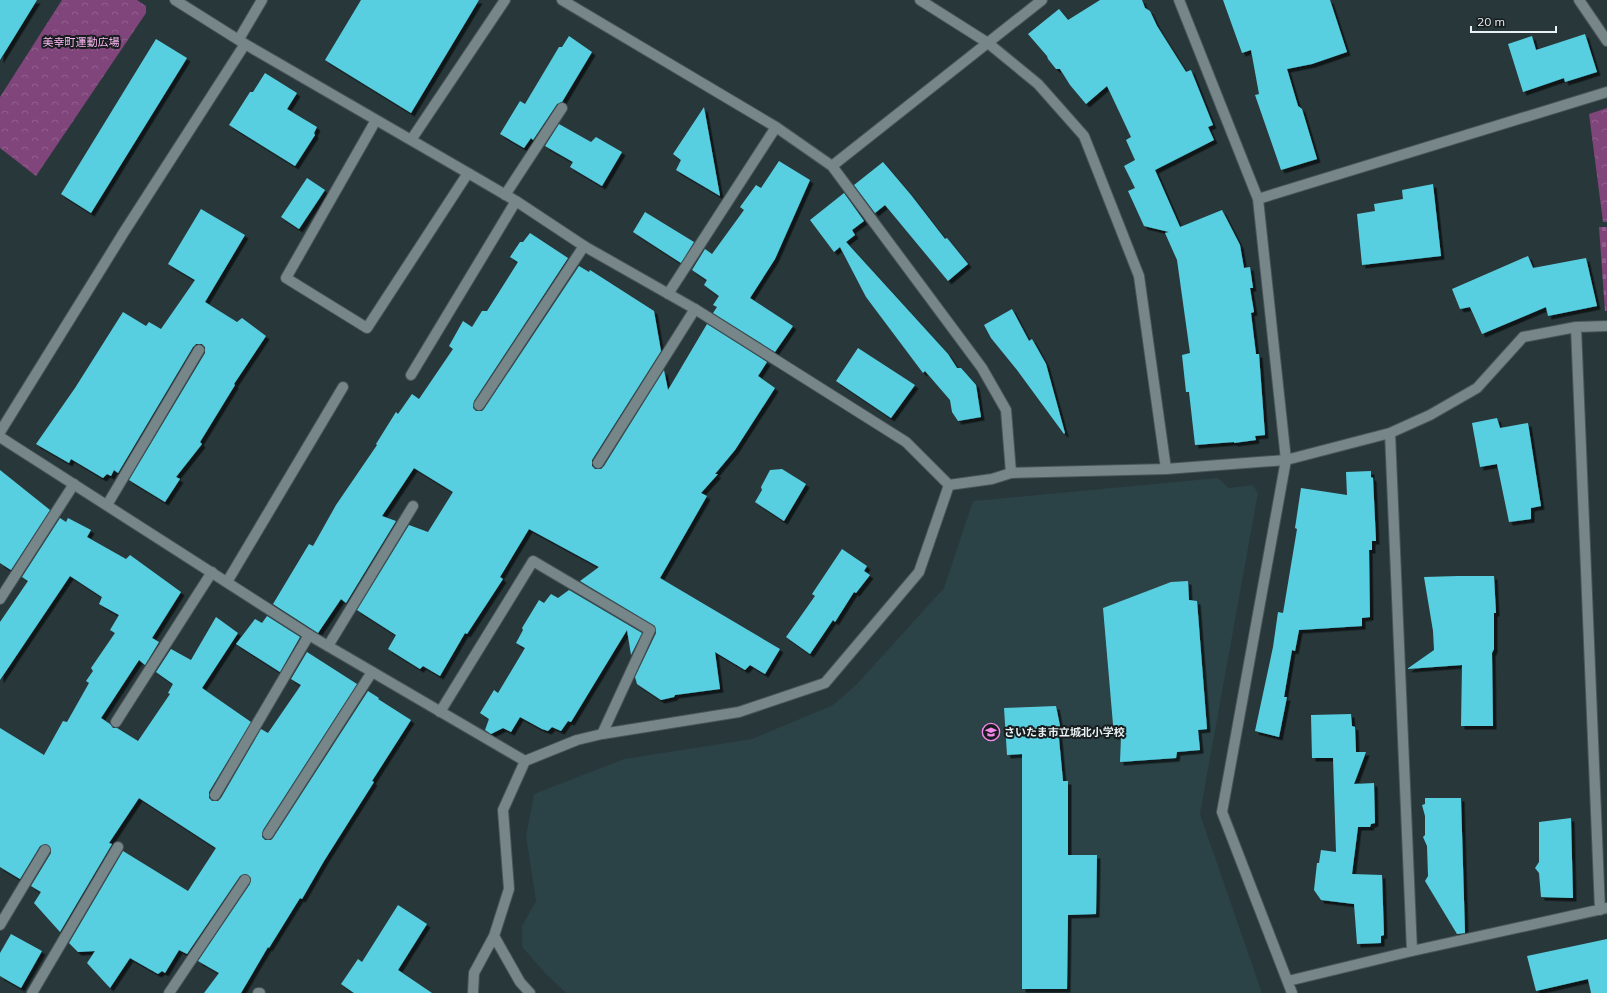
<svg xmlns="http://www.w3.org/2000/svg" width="1607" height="993" viewBox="0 0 1607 993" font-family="Mulish,'Noto Sans JP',sans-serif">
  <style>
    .built { fill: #2b4246 }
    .cemetery { fill: url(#cemetery-stones) }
    .park { fill: url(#park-crowns) }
    .building { fill: #59cfe1; filter: url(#shadow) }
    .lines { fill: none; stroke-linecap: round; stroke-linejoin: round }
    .service-casing { stroke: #485558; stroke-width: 12 }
    .minor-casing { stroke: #485558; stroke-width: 12 }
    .tertiary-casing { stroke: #485558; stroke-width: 12 }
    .service { stroke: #768689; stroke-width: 10 }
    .minor { stroke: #768689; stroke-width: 10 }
    .tertiary { stroke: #768689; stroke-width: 10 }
    .labels { text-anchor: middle; stroke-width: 4; stroke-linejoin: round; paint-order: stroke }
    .park-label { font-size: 11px; fill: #fcb6f2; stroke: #171d1e }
    .poi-label { font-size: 11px; font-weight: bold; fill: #e8f1f3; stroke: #171d1e; text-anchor: start }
  </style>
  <defs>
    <pattern id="cemetery-stones" width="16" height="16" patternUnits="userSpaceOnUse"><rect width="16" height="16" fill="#80457a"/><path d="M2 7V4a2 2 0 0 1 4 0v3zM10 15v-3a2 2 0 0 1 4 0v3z" fill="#92608d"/></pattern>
    <pattern id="park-crowns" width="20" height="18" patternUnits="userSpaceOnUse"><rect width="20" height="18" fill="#80457a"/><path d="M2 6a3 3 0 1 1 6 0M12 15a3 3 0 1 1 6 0" fill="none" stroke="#92608d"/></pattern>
    <filter id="shadow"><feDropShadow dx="3.5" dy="3.5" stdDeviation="0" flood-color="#0009"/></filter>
  </defs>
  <rect width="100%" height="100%" fill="#28373a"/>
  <!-- built -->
  <path class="built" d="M 1218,478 L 1229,488 L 1253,485 L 1258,493 L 1200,814 L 1262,993 L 566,993 L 544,972 L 522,947 L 522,926 L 536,901 L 526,836 L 534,794 L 624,759 L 752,739 L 833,705 L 855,686 L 944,588 L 973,501 Z"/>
  <!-- cemetery -->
  <path class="cemetery" d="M 1599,227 L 1607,227 L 1607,311 L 1605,311 Z"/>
  <!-- park -->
  <path class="park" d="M 62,0 L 137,0 L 146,6 L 146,13 L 36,176 L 0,148 L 0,97 Z
    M 1607,108 L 1607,222 L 1603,222 L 1589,114 Z"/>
  <!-- building -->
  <path class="building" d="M 0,0 L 37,0 L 0,60 Z
    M 361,0 L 479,0 L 411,113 L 325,60 Z
    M 1100,0 L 1142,0 L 1145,8 L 1150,11 L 1157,26 L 1186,72 L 1191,70 L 1213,125 L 1208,127 L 1214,140 L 1155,170 L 1180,227 L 1222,210 L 1240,245 L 1244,268 L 1250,267 L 1253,288 L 1250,288 L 1254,312 L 1251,313 L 1256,354 L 1259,354 L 1265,435 L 1255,436 L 1256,440 L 1234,443 L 1234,442 L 1195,445 L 1189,392 L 1186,392 L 1182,355 L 1190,353 L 1177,260 L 1165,233 L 1169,232 L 1144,226 L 1128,191 L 1135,188 L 1124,166 L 1135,160 L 1126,140 L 1131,137 L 1107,86 L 1086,104 L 1070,85 L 1060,69 L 1056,69 L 1048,59 L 1047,56 L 1028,34 L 1059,9 L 1068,20 Z
    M 1223,0 L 1330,0 L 1347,52 L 1312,64 L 1287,69 L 1298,106 L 1302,109 L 1317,159 L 1281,170 L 1255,95 L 1259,94 L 1251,50 L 1242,53 Z
    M 1585,34 L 1597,72 L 1565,82 L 1564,78 L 1523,92 L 1508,44 L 1532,36 L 1536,50 Z
    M 569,36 L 592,52 L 562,102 L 557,104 L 533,140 L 531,138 L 524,148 L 500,134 L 520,101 L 525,104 L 559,47 L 562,47 Z
    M 156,39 L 187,58 L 91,213 L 61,194 Z
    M 265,73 L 297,93 L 287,109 L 317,127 L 314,133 L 315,135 L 295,166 L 229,125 L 250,92 L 253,92 Z
    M 704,107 L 720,196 L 676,170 L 681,160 L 673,154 Z
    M 559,124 L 591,142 L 596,137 L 622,152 L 602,186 L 570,167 L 573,162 L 545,146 Z
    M 779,161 L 810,180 L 775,259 L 750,298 L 793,326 L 775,352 L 713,313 L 717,307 L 713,305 L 719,296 L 704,285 L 707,280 L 692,270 L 705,249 L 712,254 L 744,210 L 740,207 L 756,185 L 761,188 Z
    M 883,162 L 911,195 L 945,239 L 947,238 L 968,264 L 948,281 L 885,205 L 875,213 L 854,185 Z
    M 307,178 L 325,190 L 299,229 L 281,217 Z
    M 1433,184 L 1441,256 L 1362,265 L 1357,214 L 1375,211 L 1374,204 L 1403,199 L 1402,190 Z
    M 844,193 L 864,221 L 852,230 L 855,235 L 846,242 L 948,354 L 957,368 L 961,368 L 976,385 L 981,417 L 958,421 L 952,412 L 950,400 L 925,371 L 923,373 L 866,297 L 840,247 L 834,252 L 810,220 Z
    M 201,209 L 245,235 L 205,302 L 237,322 L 242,318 L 266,336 L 234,384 L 235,385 L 200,442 L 202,444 L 176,477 L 180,479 L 165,502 L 129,480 L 205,353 L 205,347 L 202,344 L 196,344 L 193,347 L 118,473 L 114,470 L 111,476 L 107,474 L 103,478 L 71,459 L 69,463 L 36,444 L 75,388 L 123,312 L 146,326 L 149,322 L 161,329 L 195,280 L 168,264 Z
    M 645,212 L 694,242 L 681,263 L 633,232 Z
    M 530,233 L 568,258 L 474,401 L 473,408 L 476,411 L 482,411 L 484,409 L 579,266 L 589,272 L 590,270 L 654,311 L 661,351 L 592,460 L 592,466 L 595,469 L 601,469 L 604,466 L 664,370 L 668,390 L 707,324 L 767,362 L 758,376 L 775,388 L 735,450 L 715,474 L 718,474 L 701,493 L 707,496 L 660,578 L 780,649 L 765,674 L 750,665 L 745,670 L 715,652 L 720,689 L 675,695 L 674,697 L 661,700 L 637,684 L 635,677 L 656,633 L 655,626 L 580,581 L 599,567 L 529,529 L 500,577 L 503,579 L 467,634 L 465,633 L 440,676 L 423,666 L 420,669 L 388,649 L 396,635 L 357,610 L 409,525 L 428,532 L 453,492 L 414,468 L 382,516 L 396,521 L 346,603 L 341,599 L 318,633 L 273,604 L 309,544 L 313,546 L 336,505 L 377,445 L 376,444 L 396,412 L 398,414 L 412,394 L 419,399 L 453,349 L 449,346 L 463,321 L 472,327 L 482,311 L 487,311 L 518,262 L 510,257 L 520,242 L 523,242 Z
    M 1528,256 L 1533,268 L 1586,258 L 1597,306 L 1548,316 L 1546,307 L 1482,334 L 1470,307 L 1460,309 L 1452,289 Z
    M 1012,309 L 1029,341 L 1032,339 L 1046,364 L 1065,433 L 1064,434 L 1017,370 L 991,338 L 984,325 Z
    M 858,348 L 915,385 L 891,418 L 836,381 Z
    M 1497,418 L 1500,428 L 1528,423 L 1541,506 L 1531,508 L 1531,519 L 1509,522 L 1497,464 L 1480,467 L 1472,423 Z
    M 782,469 L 806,484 L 784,521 L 755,502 L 762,490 L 761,487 L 770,470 Z
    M 0,470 L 50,510 L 11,570 L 0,563 Z
    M 1371,471 L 1371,477 L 1373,478 L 1376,541 L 1372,541 L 1372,550 L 1369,550 L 1370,617 L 1362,618 L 1362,626 L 1299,630 L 1295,651 L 1292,650 L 1284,697 L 1287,697 L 1279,737 L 1255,731 L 1273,647 L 1278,612 L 1283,613 L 1297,529 L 1295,528 L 1301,488 L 1347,495 L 1346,472 Z
    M 60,518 L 66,522 L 68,518 L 91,530 L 87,537 L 126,559 L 130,555 L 181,592 L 152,638 L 159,642 L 145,665 L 139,660 L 101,718 L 110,724 L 113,728 L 117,728 L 138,741 L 170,694 L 168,693 L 173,684 L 156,672 L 171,649 L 191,660 L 216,617 L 238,633 L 202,688 L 251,722 L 209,792 L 209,798 L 212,801 L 218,801 L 221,798 L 261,729 L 268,733 L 301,685 L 291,679 L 307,652 L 357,684 L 263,830 L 262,837 L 265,840 L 271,840 L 273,838 L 368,691 L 379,698 L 378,699 L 411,720 L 372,781 L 374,782 L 324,861 L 302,899 L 300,898 L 269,948 L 268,947 L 241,993 L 204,993 L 219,973 L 198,961 L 250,884 L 251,878 L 246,874 L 240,876 L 187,954 L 179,950 L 165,973 L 162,971 L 158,974 L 130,958 L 110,988 L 87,963 L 95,951 L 78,952 L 69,943 L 123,851 L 188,891 L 216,848 L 139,798 L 109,843 L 112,844 L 60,932 L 34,903 L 41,892 L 31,886 L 51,853 L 50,847 L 46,844 L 40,846 L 20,879 L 0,867 L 0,728 L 44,755 L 63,721 L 67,722 L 89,683 L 86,681 L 93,671 L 91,668 L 115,633 L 110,630 L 119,615 L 99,604 L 102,597 L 70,576 L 0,680 L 0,622 L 28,581 L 22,577 Z
    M 842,549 L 867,566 L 864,571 L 870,575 L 856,593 L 854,592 L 835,622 L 833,620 L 810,654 L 786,637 L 815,596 L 812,594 Z
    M 1458,576 L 1494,576 L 1496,613 L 1494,613 L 1494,649 L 1492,653 L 1493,726 L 1461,726 L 1462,665 L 1407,669 L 1434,650 L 1433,631 L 1424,577 Z
    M 1188,581 L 1189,600 L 1197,601 L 1207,729 L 1198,730 L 1200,750 L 1177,752 L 1176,758 L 1120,762 L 1121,737 L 1114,736 L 1103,608 L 1171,582 Z
    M 569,590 L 642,633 L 631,655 L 627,630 L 571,722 L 568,721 L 561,731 L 552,727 L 548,731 L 542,729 L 520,717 L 511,732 L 503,728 L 491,734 L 485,730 L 489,719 L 480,713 L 494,690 L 498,693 L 525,648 L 516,643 L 523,630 L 522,628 L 539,600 L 544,603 L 551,594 L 558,598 Z
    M 267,616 L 300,637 L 280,672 L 236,644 L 255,619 L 262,623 Z
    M 1056,706 L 1060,726 L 1058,728 L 1063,781 L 1068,781 L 1068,855 L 1097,855 L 1096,914 L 1068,915 L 1067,989 L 1022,989 L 1022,754 L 1007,755 L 1004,708 Z
    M 1351,714 L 1352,726 L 1355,727 L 1356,752 L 1366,752 L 1354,784 L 1374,783 L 1375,823 L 1371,824 L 1370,827 L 1358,827 L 1352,874 L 1382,875 L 1384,935 L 1381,936 L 1381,943 L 1357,944 L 1354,904 L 1321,900 L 1314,890 L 1317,863 L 1319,863 L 1321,850 L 1336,852 L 1333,758 L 1312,758 L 1311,715 Z
    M 1425,798 L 1461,798 L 1465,933 L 1457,934 L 1425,881 L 1428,876 L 1427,846 L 1423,837 L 1425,835 L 1425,816 L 1422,805 L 1425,804 Z
    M 1571,818 L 1573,898 L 1541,897 L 1539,873 L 1535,868 L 1539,862 L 1539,822 Z
    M 398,905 L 427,924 L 398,970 L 432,993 L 354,993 L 341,984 L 358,959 L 362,962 Z
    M 11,934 L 42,951 L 21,988 L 0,976 L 0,953 Z
    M 1607,939 L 1607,993 L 1591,993 L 1588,979 L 1536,991 L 1527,956 Z"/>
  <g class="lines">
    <defs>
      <path id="service" d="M 479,405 L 584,246
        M 598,463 L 695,309
        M 227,582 L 343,387
        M 0,599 L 74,484
        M 328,646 L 413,506
        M 116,722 L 212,572
        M 215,795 L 309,635
        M 268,834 L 372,672
        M 0,925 L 45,850
        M 32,993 L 118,847
        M 169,993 L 245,880
        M 258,993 L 260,993"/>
      <path id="minor" d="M 175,0 L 245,44 L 468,173 L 516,201 L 584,246 L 695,309 L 906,442 L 949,485
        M 562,0 L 776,127 L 832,166 L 982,368 L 1006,410 L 1011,473
        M 920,0 L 988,43 L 1038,84 L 1084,136 L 1139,276 L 1166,469
        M 1179,0 L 1258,199 L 1286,460 L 1222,812 L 1292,993
        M 1579,0 L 1607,41
        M 376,120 L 286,278 L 367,328 L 468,173
        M 411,140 L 505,0
        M 832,166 L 1042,0
        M 505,195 L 562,108
        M 1258,199 L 1607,92
        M 668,294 L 776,127
        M 1576,327 L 1600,910
        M 411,375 L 516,201
        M 0,432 L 124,232 L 245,44
        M 1390,433 L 1412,951
        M 0,437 L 309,635 L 525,761
        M 949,485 L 992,479 L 1011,473 L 1166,469 L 1286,460 L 1390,433 L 1430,415 L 1477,388 L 1523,337 L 1576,327 L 1607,326
        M 107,505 L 199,350
        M 440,712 L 533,561 L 650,630 L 602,734
        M 1288,981 L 1412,951 L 1607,908
        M 473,993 L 474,973 L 494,936
        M 530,993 L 520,982 L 494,936 L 509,889 L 503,810 L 525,761 L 577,740 L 602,734 L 739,712 L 825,683 L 919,572 L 949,485"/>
      <path id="tertiary" d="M 239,39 L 262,0"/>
    </defs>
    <!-- service casing -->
    <use href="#service" class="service-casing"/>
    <!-- minor casing -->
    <use href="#minor" class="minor-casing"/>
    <!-- tertiary casing -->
    <use href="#tertiary" class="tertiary-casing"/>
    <!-- service -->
    <use href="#service" class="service"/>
    <!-- minor -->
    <use href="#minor" class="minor"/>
    <!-- tertiary -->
    <use href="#tertiary" class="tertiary"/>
  </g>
  <!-- icons -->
  <defs>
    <symbol id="school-ring" viewBox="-11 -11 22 22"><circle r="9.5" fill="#171d1e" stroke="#f788eb" stroke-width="1.5"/><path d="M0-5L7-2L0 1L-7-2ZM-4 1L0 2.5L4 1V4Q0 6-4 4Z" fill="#f788eb"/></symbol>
  </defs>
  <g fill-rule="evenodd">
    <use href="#school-ring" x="981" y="722" width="20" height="20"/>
  </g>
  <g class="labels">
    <!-- park labels -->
    <g class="park-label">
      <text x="81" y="46">美幸町運動広場</text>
    </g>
    <!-- poi labels -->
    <g class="poi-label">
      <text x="1004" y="736">さいたま市立城北小学校</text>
    </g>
  </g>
  <!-- scale -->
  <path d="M1471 26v6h85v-6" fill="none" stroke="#e8f1f3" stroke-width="2"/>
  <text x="1477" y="26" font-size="12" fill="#e8f1f3" stroke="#171d1e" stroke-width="3" paint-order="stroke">20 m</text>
</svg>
